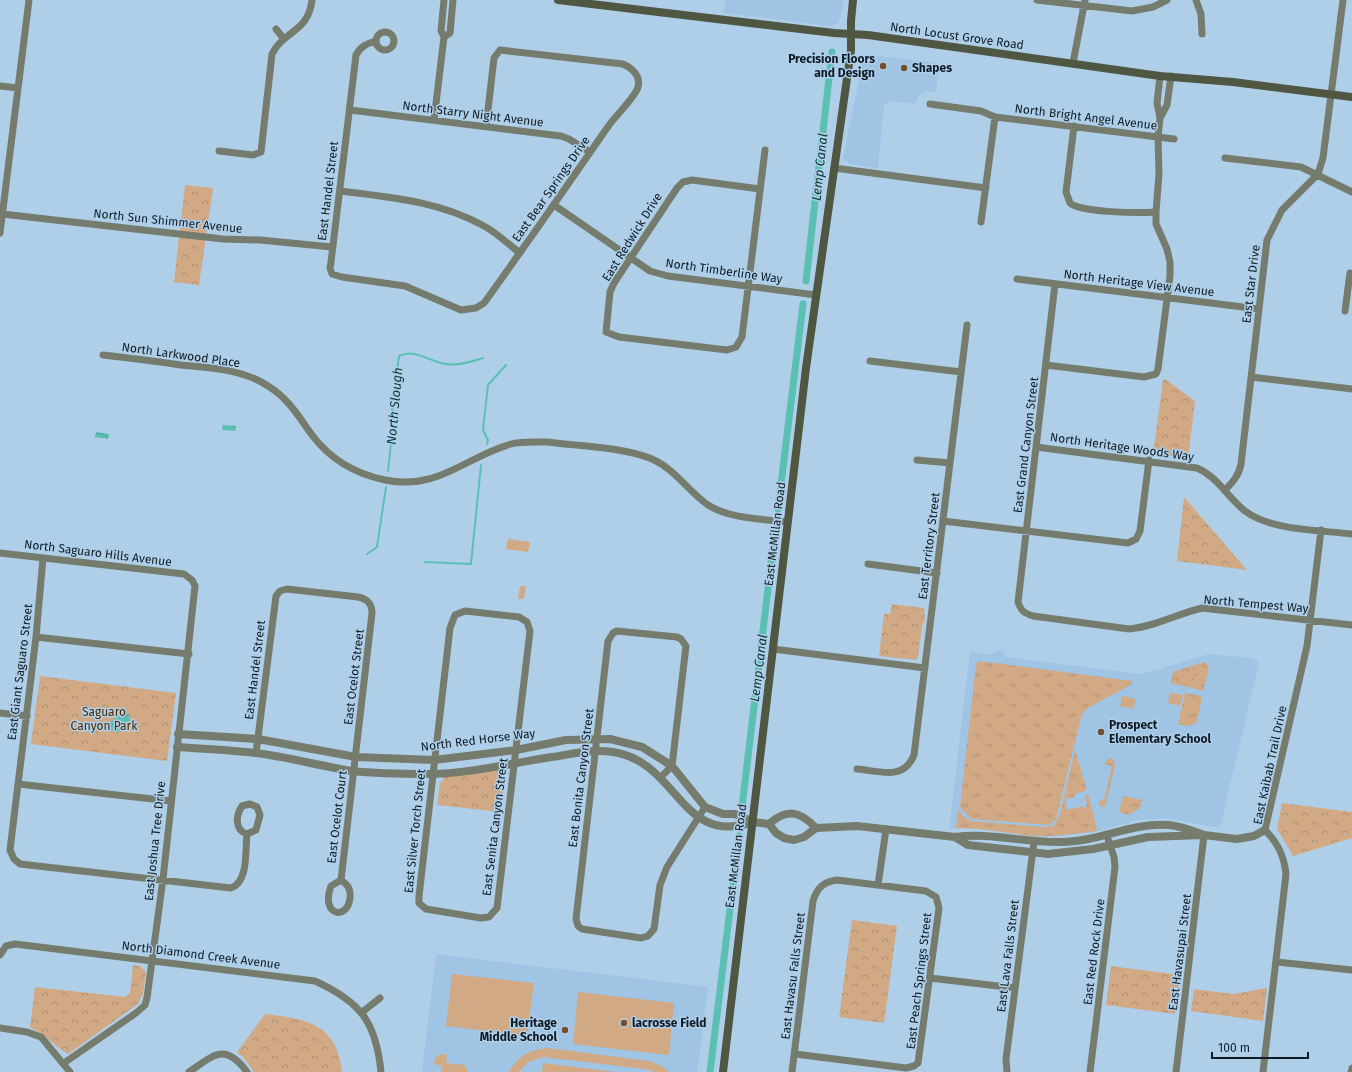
<svg xmlns="http://www.w3.org/2000/svg" width="1352" height="1072" viewBox="0 0 1352 1072" font-family="'Fira Sans',sans-serif">
  <style>
    .built { fill: #9fc4e4 }
    .grass { fill: url(#grass-tufts) }
    .park { fill: url(#park-crowns) }
    .garden { fill: #d1a984 }
    .water { fill: url(#water-waves) }
    .lines { fill: none; stroke-linecap: round; stroke-linejoin: round }
    .stream { stroke: #59c0b3; stroke-width: 2 }
    .canal { stroke: #59c0b3; stroke-width: 7 }
    .minor { stroke: #767c6d; stroke-width: 7 }
    .tertiary { stroke: #767c6d; stroke-width: 8 }
    .secondary { stroke: #4f5641; stroke-width: 8 }
    .poi-dot { fill: #744e2a; stroke: #afcfe9; stroke-width: 1.5 }
    .labels { text-anchor: middle; stroke-width: 3; stroke-linejoin: round; paint-order: stroke }
    .street-label { font-size: 12px; fill: #0f1b25; stroke: #afcfe9 }
    .poi-label { font-size: 12px; font-weight: bold; fill: #0f1b25; stroke: #afcfe9; text-anchor: start }
    .park-label { font-size: 12px; fill: #512c00; stroke: #afcfe9 }
    .water-label { font-size: 13px; font-style: italic; fill: #053832; stroke: #afcfe9 }
  </style>
  <defs>
    <pattern id="grass-tufts" width="24" height="20" patternUnits="userSpaceOnUse"><rect width="24" height="20" fill="#d1a984"/><path d="M3 7l-1-3M5 7V3M7 7l1-3M15 17l-1-3M17 17v-4M19 17l1-3" fill="none" stroke="#b29172"/></pattern>
    <pattern id="park-crowns" width="20" height="18" patternUnits="userSpaceOnUse"><rect width="20" height="18" fill="#d1a984"/><path d="M2 6a3 3 0 1 1 6 0M12 15a3 3 0 1 1 6 0" fill="none" stroke="#b29172"/></pattern>
    <pattern id="water-waves" width="16" height="10" patternUnits="userSpaceOnUse"><rect width="16" height="10" fill="#59c0b3"/><path d="M0 5q4-4 8 0t8 0" fill="none" stroke="#4ca49a"/></pattern>
  </defs>
  <rect width="100%" height="100%" fill="#afcfe9"/>
  <!-- built -->
  <path class="built" d="M 725,0 L 844,0 L 839,23 L 831,26 L 724,13 Z
    M 862,54 L 939,63 L 936,92 L 926,91 L 918,97 L 915,104 L 891,101 L 884,105 L 878,168 L 849,164 L 848,161 L 844,161 L 843,158 L 858,85 Z
    M 998,650 L 1004,652 L 1005,657 L 1142,674 L 1209,654 L 1252,658 L 1259,662 L 1220,828 L 1165,818 L 1138,820 L 1095,832 L 1054,837 L 1034,836 L 972,828 L 949,829 L 970,652 L 989,655 Z
    M 436,954 L 708,987 L 697,1072 L 422,1072 Z"/>
  <!-- grass -->
  <path class="grass" d="M 979,661 L 1132,681 L 1132,684 L 1088,708 L 1082,714 L 1056,819 L 1050,825 L 971,819 L 960,807 L 976,664 Z
    M 1205,662 L 1209,668 L 1203,691 L 1192,688 L 1194,678 L 1191,666 Z
    M 1185,693 L 1202,696 L 1197,722 L 1189,726 L 1178,724 Z
    M 1075,750 L 1087,790 L 1075,794 L 1075,797 L 1065,799 L 1067,810 L 1083,806 L 1083,808 L 1087,807 L 1085,795 L 1088,794 L 1097,829 L 1095,831 C 1075,834 1054,837 1033,836 C 1007,833 982,828 956,828 L 958,809 L 964,817 L 971,821 L 1043,827 L 1054,826 L 1060,814 Z
    M 1109,758 L 1114,760 L 1115,765 L 1105,807 L 1102,807 L 1099,805 L 1099,800 L 1104,800 L 1112,766 L 1104,764 Z"/>
  <!-- park -->
  <path class="park" d="M 185,185 L 213,188 L 199,285 L 174,282 Z
    M 1165,379 L 1195,401 L 1188,458 L 1153,454 L 1163,380 Z
    M 1184,497 L 1247,570 L 1177,561 Z
    M 892,604 L 924,608 L 925,620 L 922,625 L 918,658 L 915,660 L 879,656 L 884,614 L 890,614 Z
    M 1191,666 L 1194,678 L 1192,688 L 1171,683 L 1173,672 Z
    M 40,676 L 176,693 L 167,761 L 31,744 Z
    M 501,768 L 502,772 L 505,773 L 501,812 L 437,805 L 440,783 L 443,780 L 443,776 Z
    M 1123,796 L 1142,800 L 1140,808 L 1129,815 L 1119,812 Z
    M 1282,803 L 1352,812 L 1352,838 L 1293,856 L 1277,829 Z
    M 852,920 L 897,926 L 884,1023 L 839,1017 Z
    M 133,965 L 140,966 L 146,972 L 143,993 L 138,1004 L 68,1054 C 55,1047 45,1034 30,1027 L 35,987 L 125,997 L 130,993 Z
    M 1111,966 L 1180,975 L 1175,1014 L 1106,1005 Z
    M 1267,988 L 1263,1021 L 1191,1011 L 1194,989 L 1233,994 Z
    M 265,1014 C 306,1019 337,1023 342,1072 L 254,1072 L 243,1057 L 237,1052 Z"/>
  <!-- garden -->
  <path class="garden" d="M 508,539 L 530,542 L 528,552 L 506,549 Z
    M 520,586 L 526,586 L 524,599 L 518,599 Z
    M 1170,693 L 1183,695 L 1180,706 L 1168,703 Z
    M 1122,696 L 1136,699 L 1133,709 L 1120,706 Z
    M 125,699 L 134,700 L 134,706 L 136,709 L 143,710 L 140,729 L 120,746 L 116,746 L 98,721 Z
    M 452,974 L 534,983 L 527,1036 L 446,1026 Z
    M 578,992 L 674,1003 L 669,1055 L 573,1044 Z
    M 548,1048 L 648,1061 L 662,1066 L 669,1072 L 655,1072 L 645,1069 L 543,1057 L 528,1062 L 519,1072 L 509,1072 C 517,1056 531,1049 548,1048 Z
    M 440,1054 L 447,1055 L 446,1063 L 465,1065 L 468,1072 L 441,1072 L 442,1066 L 434,1064 L 435,1058 Z
    M 543,1063 L 615,1072 L 542,1072 Z"/>
  <!-- water -->
  <path class="water" d="M 223,425 L 236,426 L 235,431 L 222,430 Z
    M 96,432 L 109,434 L 108,439 L 95,437 Z
    M 125,712 L 130,715 L 130,720 L 127,724 L 121,725 L 121,730 L 116,733 L 110,728 L 110,723 L 120,713 Z"/>
  <g class="lines">
    <!-- stream -->
    <path class="stream" d="M 487,444 L 488,440 L 483,430 L 488,385 L 506,365
      M 388,471 L 394,416 L 392,408 L 399,356 C 415,348 430,362 446,364 C 458,366 471,362 483,358
      M 367,554 L 377,547 L 386,487
      M 425,562 L 471,564 L 481,465"/>
    <!-- canal -->
    <path class="canal" d="M 806,281 L 832,52
      M 778,509 L 803,304
      M 742,807 L 775,530
      M 710,1072 L 739,836"/>
    <!-- minor -->
    <path class="minor" d="M 444,0 L 441,31 L 444,37 L 450,33 L 453,0
      M 1037,0 L 1132,11 L 1153,7 L 1167,0
      M 1196,0 L 1201,14 L 1202,34
      M 276,29 L 284,39
      M376 41a9 9 0 1 1 18 0a9 9 0 1 1-18 0Z
      M 376,41 C 366,44 361,46 356,55 L 331,262 L 330,268 L 332,274 L 342,277 L 405,286 L 461,310 L 476,308 L 484,303 C 526,245 566,187 607,128 C 614,117 635,98 638,87 C 641,76 632,68 623,64 L 500,50 L 494,58 L 486,127
      M 1073,63 L 1085,0
      M 0,86 L 18,88
      M 930,104 L 981,111 L 995,117 L 1174,139
      M 350,110 L 561,136 L 569,139 L 590,152
      M 1160,118 L 1167,105 L 1171,76
      M 434,120 L 444,37
      M 1074,126 L 1066,192 L 1070,203 C 1082,213 1139,213 1156,212
      M 219,151 L 253,155 L 261,152 L 272,54 C 284,30 308,33 312,0
      M 1225,158 L 1301,167 L 1352,192
      M 834,168 L 986,188
      M 760,189 L 692,180 L 683,182 L 677,188 L 614,283 L 610,292 L 606,332 L 619,337 L 727,350 L 736,347 L 742,337 L 765,150
      M 340,191 C 390,197 439,201 484,226 C 497,233 508,244 520,253
      M 554,205 L 650,271 L 668,276 L 816,295
      M 2,214 L 223,239 L 260,240 L 332,247
      M 981,222 L 995,117
      M 0,233 L 29,0
      M 1017,279 L 1259,309
      M 1055,284 L 1018,602 C 1021,611 1024,613 1033,616 L 1129,629 C 1154,627 1177,614 1202,608 L 1352,625
      M 1345,311 L 1350,273
      M 103,355 C 129,358 155,361 181,365 C 210,368 243,369 268,386 C 288,398 299,417 312,435 C 330,459 356,474 385,480 C 438,491 465,457 511,444 C 522,441 535,442 547,442 C 578,446 624,447 652,459 C 675,469 688,491 708,505 C 730,519 763,519 788,522
      M 870,361 L 961,372
      M 1046,365 L 1144,377 L 1156,374 L 1158,369 L 1170,276 L 1170,262 L 1167,249 L 1156,224 L 1156,212 L 1159,174 L 1158,137 L 1160,118 L 1157,103 L 1160,76
      M 1251,377 L 1352,389
      M 1036,447 L 1197,468 C 1218,477 1227,497 1245,511 C 1272,531 1319,530 1352,534
      M 917,460 L 950,463
      M 1225,490 C 1233,482 1239,475 1241,464 L 1267,240 L 1282,210 L 1318,174 L 1323,158 L 1343,0
      M 943,521 L 1128,543 L 1136,539 L 1140,531 L 1149,460
      M 0,553 L 184,574 L 192,580 L 195,586 L 163,879 L 147,998 L 145,1005 L 136,1013 L 64,1063
      M 43,558 L 36,637 L 10,850 L 14,859 L 20,864 L 231,888 C 249,882 245,849 247,834 C 234,830 236,815 242,806 L 250,804 L 257,807 L 260,815 L 256,830 L 247,834
      M 868,564 L 937,573
      M 465,611 L 519,617 L 527,622 L 530,631 L 497,908 L 489,917 L 481,918 L 426,909 L 419,903 L 419,896 L 450,628 L 455,615 Z
      M 36,637 L 189,654
      M 773,649 L 925,668
      M 0,713 L 27,716
      M 256,753 L 276,596 L 280,591 L 287,589 L 358,597 C 367,599 372,603 372,613 L 341,880
      M 857,769 C 879,771 904,781 914,755 L 967,325
      M 661,777 L 672,766 L 686,646 L 681,639 L 677,637 L 617,631 L 613,633 L 608,641 L 576,919 L 578,926 L 582,929 L 641,938 L 648,936 L 654,929 L 660,885 L 667,867 L 705,807
      M 18,784 L 171,801
      M 341,880 C 348,885 351,889 350,898 C 347,922 320,915 331,886 Z
      M 878,885 L 886,829
      M 0,955 L 6,946 L 15,944 L 315,981 C 361,1002 376,1022 381,1072
      M 1277,962 L 1352,970
      M 930,978 L 1015,988
      M 361,1013 L 380,998
      M 0,1028 L 27,1032 L 41,1037 L 70,1072
      M 189,1072 C 214,1055 225,1042 247,1072
      M 792,1072 L 813,901 C 817,888 823,882 837,880 L 926,891 L 936,897 L 939,908 L 918,1063 L 914,1066 L 906,1068 L 795,1054
      M 1007,1072 L 1006,1059 L 1034,842
      M 1090,1072 L 1115,867 L 1114,857 L 1107,836
      M 1176,1072 L 1204,835
      M 1263,1072 L 1286,874 C 1284,856 1278,843 1265,830 L 1307,646 L 1321,530
      M 1351,1072 L 1352,1068"/>
    <!-- tertiary -->
    <path class="tertiary" d="M 178,734 L 258,739 L 356,757 L 434,760 L 516,750 L 566,740 L 610,739 L 642,747 L 672,766 L 705,807 L 723,814 L 735,814 L 753,822 L 769,824 L 776,833 L 784,838 L 794,840 L 804,837 L 816,828 L 857,826 L 955,837 C 988,832 1026,843 1061,842 C 1098,842 1132,822 1169,825 C 1181,826 1193,831 1204,835
      M 177,747 C 203,749 230,750 256,753 C 288,757 320,766 352,771 C 378,774 406,774 431,774 C 472,773 513,763 552,757 C 572,754 592,749 613,752 C 679,762 680,847 753,822
      M 769,824 C 787,808 800,811 816,828
      M 955,837 L 968,845 L 1048,854 L 1093,849 L 1148,837 L 1204,835 L 1237,839 L 1254,836 L 1265,830"/>
    <!-- secondary -->
    <path class="secondary" d="M 558,0 L 834,33 L 868,35 L 1160,76 L 1233,82 L 1352,97
      M 723,1072 L 806,368 L 851,50 L 851,21 L 853,0"/>
  </g>
  <!-- markers -->
  <g class="poi-dot">
    <circle cx="883" cy="66" r="4"/>
    <circle cx="904" cy="68" r="4"/>
    <circle cx="1101" cy="732" r="4"/>
    <circle cx="624" cy="1023" r="4"/>
    <circle cx="565" cy="1030" r="4"/>
  </g>
  <g class="labels">
    <!-- street labels -->
    <g class="street-label">
      <text transform="translate(957 36) rotate(8)" y="4">North Locust Grove Road</text>
      <text transform="translate(473 114) rotate(7)" y="4">North Starry Night Avenue</text>
      <text transform="translate(1086 117) rotate(7)" y="4">North Bright Angel Avenue</text>
      <text transform="translate(551 189) rotate(-55)" y="4">East Bear Springs Drive</text>
      <text transform="translate(328 191) rotate(-83)" y="4">East Handel Street</text>
      <text transform="translate(168 221) rotate(6)" y="4">North Sun Shimmer Avenue</text>
      <text transform="translate(632 237) rotate(-58)" y="4">East Redwick Drive</text>
      <text transform="translate(724 271) rotate(8)" y="4">North Timberline Way</text>
      <text transform="translate(1139 283) rotate(7)" y="4">North Heritage View Avenue</text>
      <text transform="translate(1251 284) rotate(-83)" y="4">East Star Drive</text>
      <text transform="translate(181 355) rotate(8)" y="4">North Larkwood Place</text>
      <text transform="translate(1026 445) rotate(-83)" y="4">East Grand Canyon Street</text>
      <text transform="translate(1122 447) rotate(8)" y="4">North Heritage Woods Way</text>
      <text transform="translate(775 534) rotate(-83)" y="4">East McMillan Road</text>
      <text transform="translate(929 546) rotate(-83)" y="4">East Territory Street</text>
      <text transform="translate(98 553) rotate(7)" y="4">North Saguaro Hills Avenue</text>
      <text transform="translate(1256 604) rotate(5)" y="4">North Tempest Way</text>
      <text transform="translate(255 670) rotate(-83)" y="4">East Handel Street</text>
      <text transform="translate(20 672) rotate(-83)" y="4">East Giant Saguaro Street</text>
      <text transform="translate(354 677) rotate(-83)" y="4">East Ocelot Street</text>
      <text transform="translate(478 740) rotate(-7)" y="4">North Red Horse Way</text>
      <text transform="translate(1270 765) rotate(-78)" y="4">East Kaibab Trail Drive</text>
      <text transform="translate(581 778) rotate(-83)" y="4">East Bonita Canyon Street</text>
      <text transform="translate(337 817) rotate(-83)" y="4">East Ocelot Court</text>
      <text transform="translate(495 827) rotate(-83)" y="4">East Senita Canyon Street</text>
      <text transform="translate(415 831) rotate(-84)" y="4">East Silver Torch Street</text>
      <text transform="translate(155 841) rotate(-84)" y="4">East Joshua Tree Drive</text>
      <text transform="translate(736 856) rotate(-83)" y="4">East McMillan Road</text>
      <text transform="translate(1094 952) rotate(-83)" y="4">East Red Rock Drive</text>
      <text transform="translate(1180 952) rotate(-83)" y="4">East Havasupai Street</text>
      <text transform="translate(201 955) rotate(7)" y="4">North Diamond Creek Avenue</text>
      <text transform="translate(1008 956) rotate(-83)" y="4">East Lava Falls Street</text>
      <text transform="translate(793 976) rotate(-83)" y="4">East Havasu Falls Street</text>
      <text transform="translate(919 981) rotate(-83)" y="4">East Peach Springs Street</text>
    </g>
    <!-- poi labels -->
    <g class="poi-label">
      <text x="875" y="63" text-anchor="end">Precision Floors<tspan x="875" dy="14">and Design</tspan></text>
      <text x="912" y="72">Shapes</text>
      <text x="1109" y="729">Prospect<tspan x="1109" dy="14">Elementary School</tspan></text>
      <text x="557" y="1027" text-anchor="end">Heritage<tspan x="557" dy="14">Middle School</tspan></text>
      <text x="632" y="1027">lacrosse Field</text>
    </g>
    <!-- park labels -->
    <g class="park-label">
      <text x="104" y="716">Saguaro<tspan x="104" dy="14">Canyon Park</tspan></text>
    </g>
    <!-- water labels -->
    <g class="water-label">
      <text transform="translate(819 167) rotate(-84)" y="5">Lemp Canal</text>
      <text transform="translate(394 406) rotate(-85)" y="5">North Slough</text>
      <text transform="translate(758 668) rotate(-83)" y="5">Lemp Canal</text>
    </g>
  </g>
  <!-- scale -->
  <path d="M1212 1052v6h96v-6" fill="none" stroke="#0f1b25" stroke-width="2"/>
  <text x="1218" y="1052" font-size="12" fill="#0f1b25" stroke="#afcfe9" stroke-width="3" paint-order="stroke">100 m</text>
</svg>
